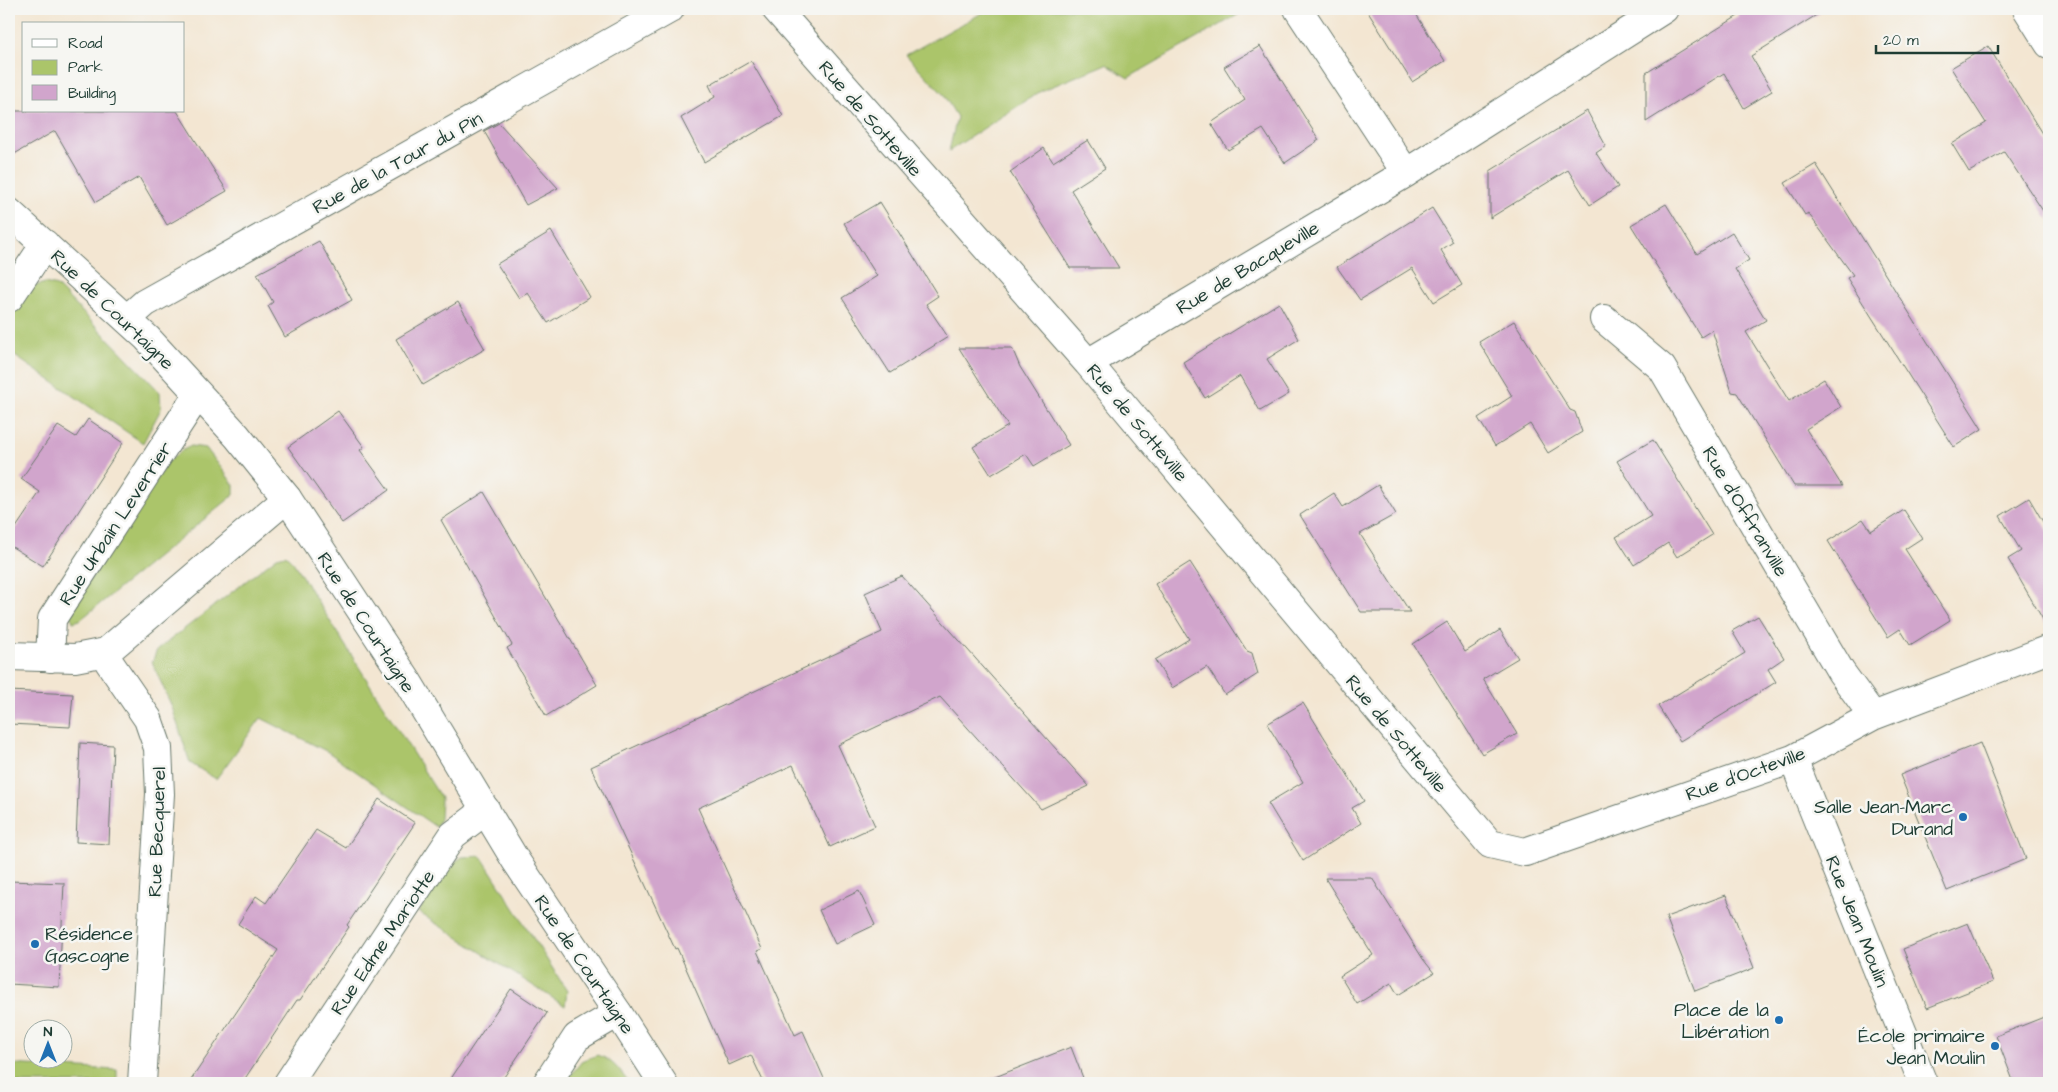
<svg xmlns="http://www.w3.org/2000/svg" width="2058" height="1092" viewBox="0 0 2058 1092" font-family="'Architects Daughter',sans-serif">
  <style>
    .green { fill: #abc56a; stroke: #65814f }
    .building { fill: #d1a5cc }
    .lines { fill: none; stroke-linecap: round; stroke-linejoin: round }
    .street-casing { stroke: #69786b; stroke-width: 30 }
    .secondary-casing { stroke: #69786b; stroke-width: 30 }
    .street { stroke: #fff; stroke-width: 28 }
    .secondary { stroke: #fff; stroke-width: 28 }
    .poi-dot { fill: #1f6fb2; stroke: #f6f6f2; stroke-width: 2 }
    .labels { text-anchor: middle; stroke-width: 5; stroke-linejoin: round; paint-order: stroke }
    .street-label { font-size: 19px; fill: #1f3d34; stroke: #f6f6f2 }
    .poi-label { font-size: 19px; fill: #1f3d34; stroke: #f6f6f2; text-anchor: end }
  </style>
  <rect width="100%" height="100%" fill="#f6f6f2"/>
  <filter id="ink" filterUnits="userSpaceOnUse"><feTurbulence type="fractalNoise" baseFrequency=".02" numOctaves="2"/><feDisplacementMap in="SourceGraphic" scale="10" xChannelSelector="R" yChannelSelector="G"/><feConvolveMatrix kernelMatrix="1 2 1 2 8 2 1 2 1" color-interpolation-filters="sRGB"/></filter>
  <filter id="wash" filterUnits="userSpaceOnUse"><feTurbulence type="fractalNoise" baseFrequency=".0096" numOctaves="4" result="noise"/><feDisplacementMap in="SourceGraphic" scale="20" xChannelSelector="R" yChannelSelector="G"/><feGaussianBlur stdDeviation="1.12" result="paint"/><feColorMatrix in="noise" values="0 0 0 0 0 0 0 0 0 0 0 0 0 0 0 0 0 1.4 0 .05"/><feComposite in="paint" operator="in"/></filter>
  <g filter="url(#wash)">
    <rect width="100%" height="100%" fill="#f3e6d2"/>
    <!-- green -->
    <path class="green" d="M 989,9 L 1248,9 L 1128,78 L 1106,64 L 1041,91 L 949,151 L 957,117 L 943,94 L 906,55 Z
      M 45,283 L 57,286 L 160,392 L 161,409 L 143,443 L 9,352 L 9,316 L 28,288 Z
      M 191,446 L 206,448 L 234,485 L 234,495 L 80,620 L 73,622 L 69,611 L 167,463 L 181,451 Z
      M 286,555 L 293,562 L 441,798 L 440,819 L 436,827 L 328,752 L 261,718 L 216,779 L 190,763 L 172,707 L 152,662 L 157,650 L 277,557 Z
      M 481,856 L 567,991 L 565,1006 L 418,912 L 448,867 L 462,857 Z
      M 598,1055 C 613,1060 620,1071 629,1083 L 564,1083 L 583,1060 Z
      M 9,1064 L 117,1070 L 117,1083 L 9,1083 Z"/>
    <g id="blocks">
      <!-- building -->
      <path class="building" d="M 1366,9 L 1413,9 L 1445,61 L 1412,82 Z
        M 1738,9 L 1826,9 L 1751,56 L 1772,91 L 1759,99 L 1744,108 L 1724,73 L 1646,122 L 1646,73 L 1738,16 Z
        M 1260,46 L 1319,140 L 1285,163 L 1263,129 L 1228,150 L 1211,123 L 1245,100 L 1224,67 Z
        M 1988,46 L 2049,145 L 2049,220 L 2004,152 L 1969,172 L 1952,144 L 1986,123 L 1951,68 Z
        M 751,61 L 783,116 L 704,162 L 681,118 L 715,97 L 709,85 Z
        M 9,111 L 177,111 L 227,191 L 167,225 L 139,177 L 96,202 L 55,131 L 9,157 Z
        M 1587,111 L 1606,146 L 1596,153 L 1618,187 L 1590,205 L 1568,170 L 1490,218 L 1490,171 Z
        M 499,123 L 558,188 L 526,205 L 484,131 Z
        M 1088,140 L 1105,168 L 1071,190 L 1119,268 L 1070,268 L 1010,172 L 1044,148 L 1053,162 Z
        M 1816,164 L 1982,429 L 1954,447 L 1847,278 L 1853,275 L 1808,213 L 1805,215 L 1785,183 Z
        M 880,202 L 938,296 L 926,304 L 948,337 L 890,373 L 842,298 L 877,276 L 844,223 Z
        M 1666,204 L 1697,254 L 1732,232 L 1749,260 L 1735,269 L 1766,320 L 1746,332 L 1789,401 L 1824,379 L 1841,407 L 1806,429 L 1842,486 L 1794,486 L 1737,393 L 1732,392 L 1712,330 L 1701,337 L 1631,225 Z
        M 1432,208 L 1453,242 L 1441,250 L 1462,285 L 1434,302 L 1412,268 L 1360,300 L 1337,267 Z
        M 551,231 L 590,297 L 548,323 L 528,293 L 519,298 L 497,264 Z
        M 319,241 L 352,300 L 285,337 L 268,306 L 273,302 L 257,274 Z
        M 458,302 L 485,349 L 423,385 L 396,339 Z
        M 1279,303 L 1299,339 L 1267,359 L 1289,394 L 1260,411 L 1240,376 L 1205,398 L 1183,362 Z
        M 1514,321 L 1570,410 L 1575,412 L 1582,432 L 1548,453 L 1530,424 L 1495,446 L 1478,418 L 1512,396 L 1479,342 Z
        M 959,348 L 1012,348 L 1020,367 L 1069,445 L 1034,466 L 1026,454 L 991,475 L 973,447 L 1008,426 Z
        M 338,411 L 364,447 L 360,450 L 389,490 L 342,523 L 288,447 Z
        M 88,419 L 123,443 L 43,566 L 9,545 L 9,538 L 40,492 L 21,479 L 58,426 L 76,437 Z
        M 1653,440 L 1712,535 L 1677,557 L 1668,543 L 1634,565 L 1616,537 L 1651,516 L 1617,461 Z
        M 1378,485 L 1396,514 L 1360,534 L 1410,612 L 1361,612 L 1300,515 L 1334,493 L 1343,507 Z
        M 484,492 L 597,685 L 546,716 L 507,648 L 512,645 L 441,520 Z
        M 2029,498 L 2049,532 L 2049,630 L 2008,559 L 2021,551 L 2000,516 Z
        M 1904,510 L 1922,538 L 1905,549 L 1950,620 L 1910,645 L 1900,629 L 1888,637 L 1828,541 L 1863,519 L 1871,531 Z
        M 1190,562 L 1247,651 L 1252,653 L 1258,674 L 1225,695 L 1207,667 L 1172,688 L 1155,660 L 1189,639 L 1155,584 Z
        M 902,576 L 1089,786 L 1041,809 L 940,697 L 838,745 L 875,826 L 830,847 L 793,765 L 698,808 L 762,949 L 757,951 L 795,1035 L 803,1031 L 826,1083 L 764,1083 L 751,1055 L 729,1065 L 677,948 L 675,949 L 591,767 L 882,632 L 865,593 Z
        M 1758,616 L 1784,658 L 1768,669 L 1776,682 L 1680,741 L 1658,706 L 1745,653 L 1732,631 Z
        M 1447,622 L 1465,652 L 1500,630 L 1518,658 L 1483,679 L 1517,734 L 1482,754 L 1413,644 Z
        M 9,691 L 73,694 L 70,727 L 9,724 Z
        M 1303,703 L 1364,801 L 1352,808 L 1361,823 L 1303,861 L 1268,803 L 1303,782 L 1267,724 Z
        M 80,743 L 113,745 L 109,844 L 76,842 Z
        M 1980,743 L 2026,859 L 1947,891 L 1900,775 Z
        M 379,799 L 415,823 L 347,925 L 349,927 L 300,1000 L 297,1000 L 242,1083 L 189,1083 L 278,950 L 238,924 L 256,896 L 266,903 L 316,830 L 346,848 Z
        M 1325,878 L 1372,878 L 1423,959 L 1434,973 L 1398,995 L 1391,983 L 1357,1004 L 1340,976 L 1373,955 Z
        M 9,881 L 64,883 L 59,987 L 9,984 Z
        M 859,891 L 875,925 L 835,944 L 819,910 Z
        M 1726,895 L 1754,968 L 1695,991 L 1666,917 Z
        M 1968,923 L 1993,982 L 1927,1008 L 1903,949 Z
        M 511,989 L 547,1013 L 500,1083 L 448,1083 Z
        M 2049,1015 L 2049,1083 L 2014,1083 L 1996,1036 Z
        M 1071,1047 L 1085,1083 L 986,1083 L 985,1081 Z"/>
    </g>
  </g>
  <g filter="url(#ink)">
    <use href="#blocks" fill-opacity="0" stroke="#69786b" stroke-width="1"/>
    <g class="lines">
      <defs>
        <path id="street" d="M 776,9 L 1088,363 L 1490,844 L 1525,852 L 1793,759 L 1873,716 L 2049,649
          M 1298,9 L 1406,173
          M 2027,9 L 2049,44
          M 9,298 L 45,244
          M 127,319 L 145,303 L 670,9
          M 1604,319 L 1662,368 L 1841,672 L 1873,716
          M 1088,363 L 1406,173 L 1664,9
          M 106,652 L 109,662 L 148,719 L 158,748 L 160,794 L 142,1083
          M 9,656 L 75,658 L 106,652 L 287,498
          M 50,658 L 52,619 L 198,394
          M 1793,759 L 1923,1083
          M 288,1083 L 453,835 L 486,810
          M 547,1083 L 577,1037 L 618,1013"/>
        <path id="secondary" d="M 9,212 L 147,338 L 237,436 L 287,498 L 408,682 L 516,861 L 618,1013 L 663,1083"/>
      </defs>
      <!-- street casing -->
      <use href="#street" class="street-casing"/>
      <!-- secondary casing -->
      <use href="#secondary" class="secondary-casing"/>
      <!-- street -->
      <use href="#street" class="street"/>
      <!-- secondary -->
      <use href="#secondary" class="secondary"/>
    </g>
  </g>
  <!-- markers -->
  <g class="poi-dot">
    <circle cx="1963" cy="817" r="5"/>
    <circle cx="35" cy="944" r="5"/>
    <circle cx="1779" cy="1020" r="5"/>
    <circle cx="1995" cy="1046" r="5"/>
  </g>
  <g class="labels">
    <!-- street labels -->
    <g class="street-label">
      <text transform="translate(871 118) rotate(49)" y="7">Rue de Sotteville</text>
      <text transform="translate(397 162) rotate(-29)" y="7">Rue de la Tour du Pin</text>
      <text transform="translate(1247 267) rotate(-31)" y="7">Rue de Bacqueville</text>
      <text transform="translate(113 309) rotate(44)" y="7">Rue de Courtaigne</text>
      <text transform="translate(1138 422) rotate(50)" y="7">Rue de Sotteville</text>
      <text transform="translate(1746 511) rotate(59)" y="7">Rue d'Offranville</text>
      <text transform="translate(115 523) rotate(-57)" y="7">Rue Urbain Leverrier</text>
      <text transform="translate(367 622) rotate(57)" y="7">Rue de Courtaigne</text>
      <text transform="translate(1397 733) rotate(50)" y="7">Rue de Sotteville</text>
      <text transform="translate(1745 773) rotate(-20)" y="7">Rue d'Octeville</text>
      <text transform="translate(156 832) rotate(-88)" y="7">Rue Becquerel</text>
      <text transform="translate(1858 921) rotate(68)" y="7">Rue Jean Moulin</text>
      <text transform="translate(382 942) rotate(-56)" y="7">Rue Edme Mariotte</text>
      <text transform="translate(585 964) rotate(56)" y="7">Rue de Courtaigne</text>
    </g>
    <!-- poi labels -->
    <g class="poi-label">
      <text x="1953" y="813">Salle Jean-Marc<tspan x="1953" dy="22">Durand</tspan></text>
      <text x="45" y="940" text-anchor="start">Résidence<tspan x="45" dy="22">Gascogne</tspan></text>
      <text x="1769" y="1016">Place de la<tspan x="1769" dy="22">Libération</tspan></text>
      <text x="1985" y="1042">École primaire<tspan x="1985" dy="22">Jean Moulin</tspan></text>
    </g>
  </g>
  <!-- margin -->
  <rect width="2058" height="1092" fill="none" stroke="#f6f6f2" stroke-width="30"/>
  <!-- legend -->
  <rect x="22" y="22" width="162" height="90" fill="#f6f6f2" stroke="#a0aca6"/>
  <rect x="32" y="39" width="25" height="8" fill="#ffffff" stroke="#a0aca6"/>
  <text x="68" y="48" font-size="15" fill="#1f3d34">Road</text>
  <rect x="32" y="60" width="25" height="15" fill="#abc56a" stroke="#a0aca6"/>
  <text x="68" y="72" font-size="15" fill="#1f3d34">Park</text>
  <rect x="32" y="85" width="25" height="15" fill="#d1a5cc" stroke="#a0aca6"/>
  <text x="68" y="98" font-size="15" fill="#1f3d34">Building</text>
  <!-- north arrow -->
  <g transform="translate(48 1044)"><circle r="24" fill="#f6f6f2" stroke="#a0aca6"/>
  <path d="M0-4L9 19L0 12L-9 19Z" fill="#1f6fb2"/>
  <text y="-8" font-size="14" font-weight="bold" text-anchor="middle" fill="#1f3d34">N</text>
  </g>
  <!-- scale -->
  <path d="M1876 45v8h122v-8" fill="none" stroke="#1f3d34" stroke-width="2.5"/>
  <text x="1883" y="45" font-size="15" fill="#1f3d34" stroke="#f6f6f2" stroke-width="4" paint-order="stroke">20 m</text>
</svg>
